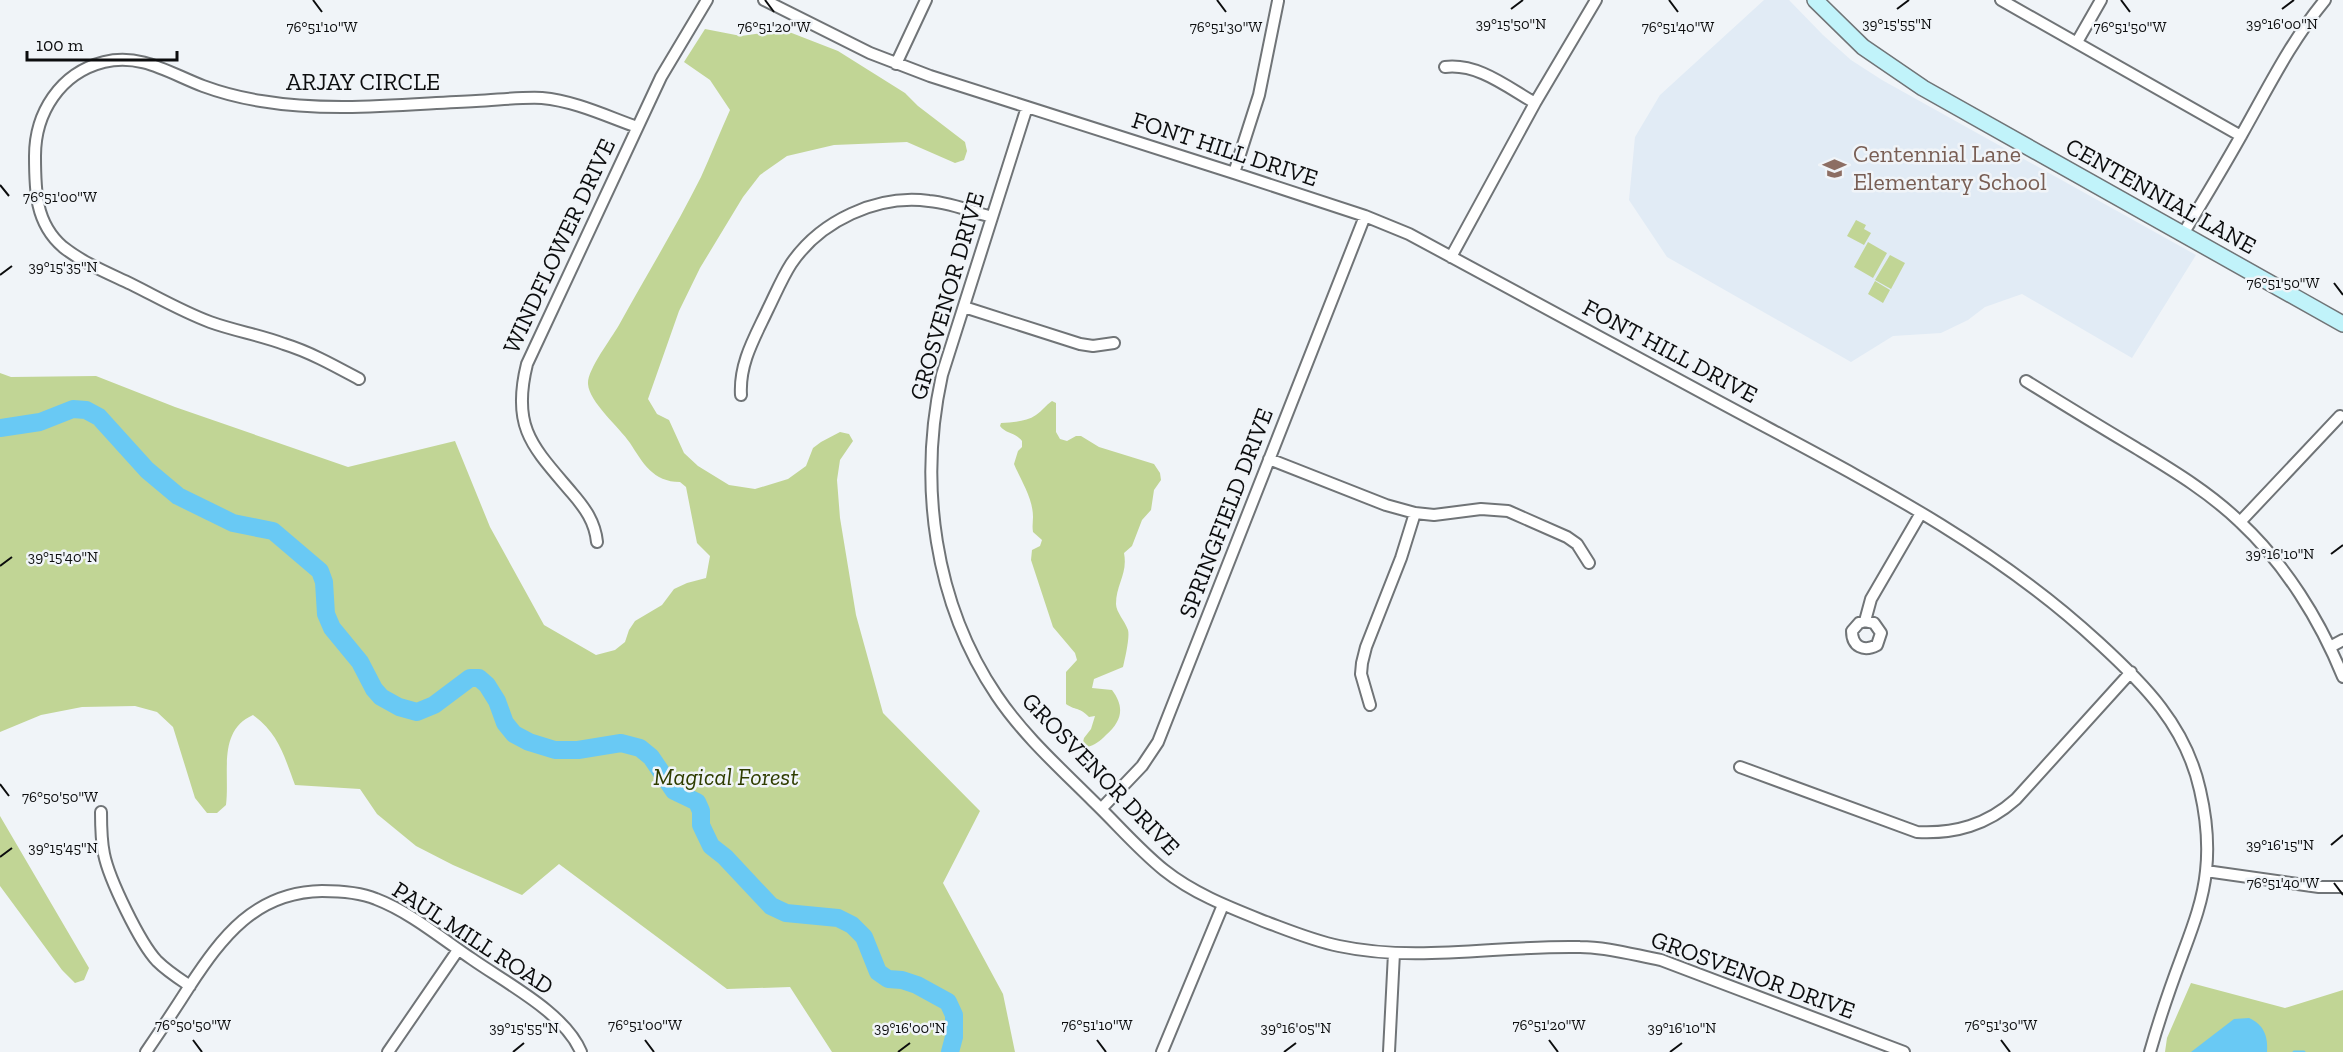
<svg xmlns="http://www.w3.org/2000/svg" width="2343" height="1052" viewBox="0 0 2343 1052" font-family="'Zilla Slab',serif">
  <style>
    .built { fill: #e1ebf5 }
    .green { fill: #c1d595 }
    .water { fill: #69c9f4 }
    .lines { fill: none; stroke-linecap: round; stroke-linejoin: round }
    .stream { stroke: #69c9f4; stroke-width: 3 }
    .river { stroke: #69c9f4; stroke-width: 18 }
    .street-casing { stroke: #707477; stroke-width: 14 }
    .secondary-casing { stroke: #707477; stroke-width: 18 }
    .street { stroke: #fff; stroke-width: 10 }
    .secondary { stroke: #c1f3fa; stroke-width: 15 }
    .ticks { fill: none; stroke: #0c0d0e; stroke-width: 2 }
    .labels { text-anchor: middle; stroke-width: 5; stroke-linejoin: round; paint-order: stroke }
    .street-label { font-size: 24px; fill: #0c0d0e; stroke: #f0f4f8 }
    .education-label { font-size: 24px; fill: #785e54; stroke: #f0f4f8; text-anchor: start }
    .park-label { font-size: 24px; font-style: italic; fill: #2f3d00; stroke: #f0f4f8 }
    .ticks-label { font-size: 15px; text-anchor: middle; fill: #0c0d0e; stroke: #f0f4f8; stroke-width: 5; stroke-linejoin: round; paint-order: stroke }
  </style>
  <rect width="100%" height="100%" fill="#f0f4f8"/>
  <!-- built -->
  <path class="built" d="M 1764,0 L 1789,0 L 1823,35 L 1851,60 L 1882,80 L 2196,255 L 2132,358 L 2022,294 L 1985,307 L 1968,320 L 1941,333 L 1893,336 L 1851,362 L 1667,257 L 1629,200 L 1635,137 L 1660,95 Z"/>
  <!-- green -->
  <path class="green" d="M 705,29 L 741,36 L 784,30 L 838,51 L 905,93 L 918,106 L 965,142 L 967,151 L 964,160 L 955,163 L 907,142 L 834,145 L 787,156 L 760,175 L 743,197 L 700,268 L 679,311 L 648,399 L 657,414 L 669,420 L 684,453 L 698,466 L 729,485 L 755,489 L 788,479 L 806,466 L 813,448 L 821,442 L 840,432 L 849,434 L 853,441 L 840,460 L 837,480 L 840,518 L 856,615 L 883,713 L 980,811 L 943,883 L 1003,994 L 1015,1052 L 832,1052 L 790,987 L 727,989 L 559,864 L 522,895 L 453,865 L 416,846 L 377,814 L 360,789 L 295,785 C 284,756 279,734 253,715 C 217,731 230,773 226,805 L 217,813 L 207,813 L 195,798 L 173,727 L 157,712 L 135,706 L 82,707 L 41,715 L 0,732 L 0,373 L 11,377 L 96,376 L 175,407 L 348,467 L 455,441 L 490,527 L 544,625 L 596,655 L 615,650 L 625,642 L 629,630 L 635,621 L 662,605 L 674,589 L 687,583 L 706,578 L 710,556 L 697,543 L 686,487 L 680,482 C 653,482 643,463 630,443 C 619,427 589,402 588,384 C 587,370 611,339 619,325 C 646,276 676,227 701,177 C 711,155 720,132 730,110 L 710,80 L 684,62 Z
    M 1856,220 L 1866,225 L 1864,229 L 1871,233 L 1864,245 L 1847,236 Z
    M 1868,242 L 1887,253 L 1873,278 L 1854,267 Z
    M 1890,255 L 1905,263 L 1891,289 L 1875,280 Z
    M 1875,281 L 1890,290 L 1883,303 L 1868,294 Z
    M 1052,401 L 1056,403 L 1056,432 L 1060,439 L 1067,441 L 1076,436 L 1081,436 L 1099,447 L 1154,464 L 1160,473 L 1161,480 L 1154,490 L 1151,510 L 1142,520 L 1132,546 L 1124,553 C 1128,574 1116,584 1116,604 C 1116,612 1125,621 1128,630 C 1130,637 1125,658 1123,667 L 1094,679 L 1092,688 L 1112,690 C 1125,707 1122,721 1106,735 C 1100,741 1095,745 1087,747 L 1083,742 L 1084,738 L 1091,729 L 1095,716 L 1089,717 C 1078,706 1076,711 1066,704 L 1066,672 L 1077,660 L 1075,653 L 1053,627 L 1031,560 L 1032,550 L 1040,546 L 1042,540 L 1033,532 C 1032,526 1033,522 1033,517 C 1033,498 1021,481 1014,464 L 1018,451 L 1022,447 L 1022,441 C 1015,432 1006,434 1000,426 L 1001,423 C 1013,422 1026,422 1036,415 C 1042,411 1046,405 1052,401 Z
    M 0,816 L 89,968 L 84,980 L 75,983 L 62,970 L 0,886 Z
    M 2191,983 L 2285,1008 L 2343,990 L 2343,1052 L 2165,1052 L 2167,1038 Z"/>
  <!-- water -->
  <path class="water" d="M 2249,1018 C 2264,1025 2268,1036 2267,1052 L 2191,1052 L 2234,1019 Z"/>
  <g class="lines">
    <!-- stream -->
    <path class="stream" d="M 2294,1052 L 2304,1052"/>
    <!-- river -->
    <path class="river" d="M 0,428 L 40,422 L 73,409 L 86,410 L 99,417 L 147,470 L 178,496 L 233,523 L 273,531 L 320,571 L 324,582 L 326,614 L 332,628 L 360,662 L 374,689 L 381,697 L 399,707 L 417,712 L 434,705 L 470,678 L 479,678 L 487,685 L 497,701 L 505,723 L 514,734 L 529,742 L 555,750 L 578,750 L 621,743 L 640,748 L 651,757 L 674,791 L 697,802 L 701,811 L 701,825 L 711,846 L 725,857 L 771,906 L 786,913 L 838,918 L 852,925 L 864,937 L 878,972 L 888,979 L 902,980 L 917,985 L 948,1002 L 954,1015 L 954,1037 L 950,1052"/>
    <defs>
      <path id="street" d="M 764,0 L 870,53 L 930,76 L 1234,173 L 1365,216 L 1409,234 C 1511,289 1613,344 1714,399 C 1847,471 1986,538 2098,642 C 2144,684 2186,726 2200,790 C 2206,816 2209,844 2206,871 C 2203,901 2192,929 2182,956 C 2170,988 2159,1020 2150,1052
        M 2001,0 L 2241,136
        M 2077,42 L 2101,0
        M 896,64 L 926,0
        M 1445,67 C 1478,63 1507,87 1535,103
        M 1027,107 L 942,375 C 918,484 934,603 997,696 C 1024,736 1060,768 1093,801 C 1117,824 1138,849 1164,870 C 1194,894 1231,908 1266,922 C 1290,931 1314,941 1339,946 C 1419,963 1500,945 1580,947 C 1607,947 1634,955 1661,960 L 1904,1052
        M 1234,173 L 1259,95 L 1278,1
        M 2183,234 C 2203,201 2223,168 2242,134 C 2268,88 2291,41 2325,0
        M 1451,257 L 1535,103 L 1596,0
        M 964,307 L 1080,344 L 1093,346 L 1114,343
        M 359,379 C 335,366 310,352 284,344 C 260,335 235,331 210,322 C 183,312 157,297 131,284 C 108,273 83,263 63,247 C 35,223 35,190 35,156 C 35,113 60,73 104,62 C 141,53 169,73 203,86 C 222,93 242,98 261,101 C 332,113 405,104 476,101 C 498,100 520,97 542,98 C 575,101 606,116 637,127
        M 2026,381 C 2063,404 2099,426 2136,448 C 2172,470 2209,492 2240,522 C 2285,564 2320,620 2343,677
        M 741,395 C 739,363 755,337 768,309 C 775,295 782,278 791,264 C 820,221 877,194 929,201 C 951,203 971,211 991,217
        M 1269,459 L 1386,505 L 1415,513 L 1434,515 L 1481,509 L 1508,511 L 1567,537 L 1577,544 L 1589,563
        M 2240,522 L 2340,416
        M 597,542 C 595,522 585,508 572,493 C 533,447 511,428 527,364 L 661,77 L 707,0
        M 1865,621 L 1874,623 L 1881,633 L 1877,645 C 1864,652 1852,647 1852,631 L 1859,623 L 1865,621 L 1871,599 L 1921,513
        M 2330,647 L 2343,640
        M 1370,705 L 1361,674 L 1362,663 L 1366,647 L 1401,558 L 1415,513
        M 1740,767 L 1917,832 C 1955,834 1987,825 2016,799 L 2131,672
        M 1101,809 L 1142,766 L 1158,742 L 1365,216
        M 101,812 C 101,826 101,840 104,854 C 109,879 140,943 157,961 C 167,971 178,978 190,986
        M 2206,871 L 2319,887 L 2343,887
        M 146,1052 C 161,1030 175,1009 189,987 C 222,937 255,892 322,891 C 340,891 359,892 376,899 C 410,912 441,938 472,959 C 506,983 565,1013 581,1052
        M 388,1052 L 458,950
        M 1162,1052 L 1223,905
        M 1389,1052 L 1394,953"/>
      <path id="secondary" d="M 1815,0 L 1863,47 L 1923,88 L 2343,324"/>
    </defs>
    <!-- street casing -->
    <use href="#street" class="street-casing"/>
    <!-- secondary casing -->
    <use href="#secondary" class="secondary-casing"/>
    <!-- street -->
    <use href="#street" class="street"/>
    <!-- secondary -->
    <use href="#secondary" class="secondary"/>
  </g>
  <!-- ticks -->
  <path class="ticks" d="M 313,0 L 322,12M 765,0 L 774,12M 1217,0 L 1226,12M 1669,0 L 1678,12M 2121,0 L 2130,12M 1511,9 L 1523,0M 1897,9 L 1909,0M 2282,9 L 2294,0M 0,185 L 9,196M 0,275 L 12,266M 2334,283 L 2343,295M 2331,554 L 2343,545M 0,566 L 12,557M 0,784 L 9,796M 2331,845 L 2343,835M 0,857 L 12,848M 2334,883 L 2343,895M 193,1040 L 202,1052M 645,1040 L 654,1052M 1097,1040 L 1106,1052M 1549,1040 L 1558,1052M 2001,1040 L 2010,1052M 513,1052 L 524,1043M 898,1052 L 910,1043M 1284,1052 L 1296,1043M 1670,1052 L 1682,1043"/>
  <!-- icons -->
  <defs>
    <symbol id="school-bare" viewBox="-9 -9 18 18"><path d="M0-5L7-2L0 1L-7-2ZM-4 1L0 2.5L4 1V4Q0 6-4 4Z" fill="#8d6e63" stroke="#f0f4f8" stroke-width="2.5" paint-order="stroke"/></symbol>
  </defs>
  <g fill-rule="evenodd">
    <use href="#school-bare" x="1818" y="152" width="33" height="33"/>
  </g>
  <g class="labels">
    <!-- street labels -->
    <g class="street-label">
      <text x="363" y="90">ARJAY CIRCLE</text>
      <text transform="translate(1225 149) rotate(18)" y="8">FONT HILL DRIVE</text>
      <text transform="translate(2161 196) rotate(29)" y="8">CENTENNIAL LANE</text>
      <text transform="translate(559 246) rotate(-65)" y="8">WINDFLOWER DRIVE</text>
      <text transform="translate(947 296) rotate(-74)" y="8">GROSVENOR DRIVE</text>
      <text transform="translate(1670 351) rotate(28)" y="8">FONT HILL DRIVE</text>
      <text transform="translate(1226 513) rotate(-69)" y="8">SPRINGFIELD DRIVE</text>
      <text transform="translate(1101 774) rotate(46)" y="8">GROSVENOR DRIVE</text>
      <text transform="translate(473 938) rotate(33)" y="8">PAUL MILL ROAD</text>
      <text transform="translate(1753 975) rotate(20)" y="8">GROSVENOR DRIVE</text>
    </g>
    <!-- education labels -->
    <g class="education-label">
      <text x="1853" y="162">Centennial Lane<tspan x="1853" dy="28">Elementary School</tspan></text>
    </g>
    <!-- park labels -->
    <g class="park-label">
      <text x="726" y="785">Magical Forest</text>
    </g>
  </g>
  <g class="ticks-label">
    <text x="1511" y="29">39°15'50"N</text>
    <text x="1897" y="29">39°15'55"N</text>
    <text x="2282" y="29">39°16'00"N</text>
    <text x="322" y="32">76°51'10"W</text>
    <text x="1226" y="32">76°51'30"W</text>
    <text x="1678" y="32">76°51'40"W</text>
    <text x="774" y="32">76°51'20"W</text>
    <text x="2130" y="32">76°51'50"W</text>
    <text x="60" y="202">76°51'00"W</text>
    <text x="63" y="272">39°15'35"N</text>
    <text x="2283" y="288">76°51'50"W</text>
    <text x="2280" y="559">39°16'10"N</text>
    <text x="63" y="562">39°15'40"N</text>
    <text x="60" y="802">76°50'50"W</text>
    <text x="2280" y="850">39°16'15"N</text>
    <text x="63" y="853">39°15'45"N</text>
    <text x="2283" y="888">76°51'40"W</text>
    <text x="193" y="1030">76°50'50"W</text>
    <text x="645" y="1030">76°51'00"W</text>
    <text x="1097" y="1030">76°51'10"W</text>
    <text x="1549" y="1030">76°51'20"W</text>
    <text x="2001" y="1030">76°51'30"W</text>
    <text x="524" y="1033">39°15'55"N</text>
    <text x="910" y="1033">39°16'00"N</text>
    <text x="1296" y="1033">39°16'05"N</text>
    <text x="1682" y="1033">39°16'10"N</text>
  </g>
  <!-- scale -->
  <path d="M27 51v9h150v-9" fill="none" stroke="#0c0d0e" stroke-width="3"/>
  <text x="36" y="51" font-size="18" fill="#0c0d0e" stroke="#f0f4f8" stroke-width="4.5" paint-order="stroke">100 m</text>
</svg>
